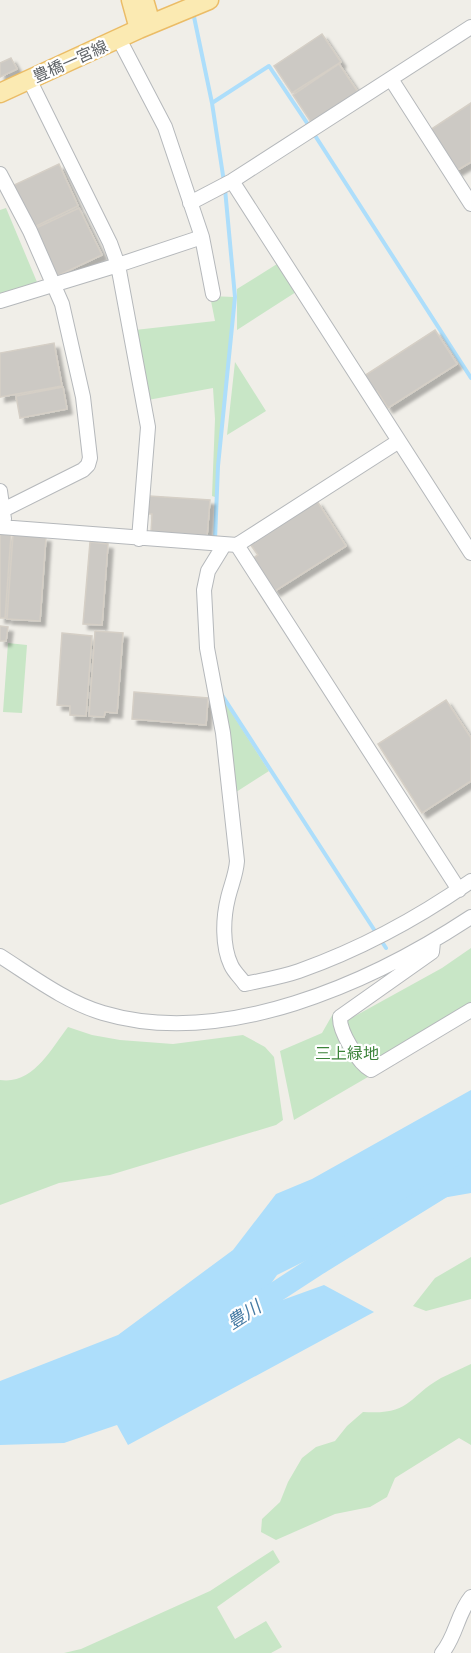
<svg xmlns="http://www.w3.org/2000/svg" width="471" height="1653" viewBox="0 0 471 1653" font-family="Helvetica,'Noto Sans JP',sans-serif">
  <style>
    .green { fill: #c8e6c6 }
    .water { fill: #addefb }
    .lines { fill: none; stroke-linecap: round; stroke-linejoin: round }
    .stream { stroke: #addefb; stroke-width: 4 }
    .river { stroke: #addefb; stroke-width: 21 }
    .building { fill: #ccc9c4; stroke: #d5cfc6; stroke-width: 1.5; filter: url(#shadow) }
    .minor-casing { stroke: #b5b8bb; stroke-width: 16 }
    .major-casing { stroke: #ebbc66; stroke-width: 21 }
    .minor { stroke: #fff; stroke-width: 14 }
    .major { stroke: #fbeab2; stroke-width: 18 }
    .labels { text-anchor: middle; stroke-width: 4.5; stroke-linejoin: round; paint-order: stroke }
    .street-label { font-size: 16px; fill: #5f6367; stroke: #fff }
    .park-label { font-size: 16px; fill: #3c833a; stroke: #fff }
    .water-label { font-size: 18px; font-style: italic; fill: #467ba4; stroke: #fff }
  </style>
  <defs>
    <filter id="shadow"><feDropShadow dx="5" dy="5" stdDeviation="1.5" flood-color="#0004"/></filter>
  </defs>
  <rect width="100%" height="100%" fill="#f0eee8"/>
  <!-- green -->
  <path class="green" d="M 6,208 L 37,282 L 0,296 L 0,210 Z
    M 277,264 L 296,292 L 237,330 L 237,289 Z
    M 210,296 L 234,297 L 215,497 L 212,496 L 215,419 L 213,388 L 148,400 L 135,330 L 215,321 Z
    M 235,362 L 266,411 L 227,435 Z
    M 8,643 L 27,645 L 22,713 L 3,712 Z
    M 217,690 L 269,771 L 233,794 Z
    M 471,948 L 471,1017 L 294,1120 L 280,1051 L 322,1033 L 334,1012 L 343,1010 L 346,1021 L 442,968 Z
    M 68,1027 L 92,1035 L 120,1040 L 173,1044 L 243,1035 L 265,1047 L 274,1057 L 283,1120 L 276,1125 L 110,1175 L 59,1183 L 0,1205 L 0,1080 C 33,1085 51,1049 68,1027 Z
    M 471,1257 L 471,1299 L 426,1311 L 413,1306 L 435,1278 Z
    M 471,1364 L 471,1445 L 459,1438 L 395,1478 L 387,1497 L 370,1507 L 335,1514 L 276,1540 L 261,1532 L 262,1519 L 280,1502 L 288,1482 L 302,1458 L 316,1447 L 335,1441 L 347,1426 L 363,1412 C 412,1415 406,1398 441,1378 C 451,1373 461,1369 471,1364 Z
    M 273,1550 L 280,1562 L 217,1607 L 235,1639 L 266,1621 L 282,1647 L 271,1653 L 64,1653 L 81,1649 L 210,1591 Z"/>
  <!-- water -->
  <path class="water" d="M 471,1090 L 471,1193 L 425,1201 L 277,1275 L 252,1311 L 324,1285 L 374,1312 L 128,1445 L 117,1425 L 64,1443 L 0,1445 L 0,1381 L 118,1335 L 233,1250 L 276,1194 L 312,1179 Z"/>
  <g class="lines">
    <!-- stream -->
    <path class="stream" d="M 193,12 L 212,103 L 224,182
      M 212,103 L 269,66 L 309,126
      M 314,134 L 471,378
      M 215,540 L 218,466 L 235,297 L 225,189
      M 220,692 L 386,948"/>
    <!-- river -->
    <path class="river" d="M 233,1320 L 319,1264 L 471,1170"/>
  </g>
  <!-- building -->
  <path class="building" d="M 322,34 L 341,62 L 292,93 L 274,66 Z
    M 11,58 L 17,69 L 0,77 L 0,63 Z
    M 339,64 L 358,92 L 311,122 L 293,95 Z
    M 471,103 L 471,162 L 456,171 L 430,130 Z
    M 59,164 L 78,206 L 32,228 L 12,186 Z
    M 79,208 L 102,255 L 57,276 L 34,229 Z
    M 435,330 L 457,364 L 388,408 L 377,391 L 374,392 L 364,376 Z
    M 54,343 L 62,386 L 0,397 L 0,353 Z
    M 63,387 L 67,409 L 20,418 L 16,396 Z
    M 149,496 L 210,500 L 207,536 L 151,532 L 152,514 L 148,514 Z
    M 317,501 L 346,546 L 275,591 L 253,558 L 258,555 L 250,544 Z
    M 0,534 L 11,535 L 5,618 L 0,618 Z
    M 13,535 L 46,537 L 40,621 L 7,619 Z
    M 90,542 L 108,544 L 102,625 L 83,624 Z
    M 0,626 L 8,627 L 6,641 L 0,641 Z
    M 95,631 L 123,633 L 117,713 L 105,712 L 104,717 L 89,716 Z
    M 62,633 L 92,636 L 86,716 L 70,715 L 70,706 L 57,705 Z
    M 134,692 L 208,698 L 206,725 L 132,719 Z
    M 446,700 L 471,738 L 471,781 L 422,813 L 378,744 Z"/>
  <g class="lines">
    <defs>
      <path id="minor" d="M 29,79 L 110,243 L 118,265 L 148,427 L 139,539
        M 391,79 L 471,204
        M 0,174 L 30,231 L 62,304 L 83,397 L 90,458 L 88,465 L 83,470 L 3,510
        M 232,181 L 471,553
        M 190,203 L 232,181 L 471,27
        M 202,237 L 213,294
        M 0,301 L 118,265 L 202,237 L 165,127 L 119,39
        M 0,491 L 4,519
        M 0,527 L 237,545 L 399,441
        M 224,545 L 208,571 L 204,590 L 207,648 L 223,733 L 237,861 C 236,875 231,885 228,898 C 223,918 222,946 231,965 C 234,972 241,978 245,984 C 263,980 282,977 299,971 C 361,949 418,918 471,881
        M 237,545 L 459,890
        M 433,942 L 432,952 L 340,1017 C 339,1031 358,1063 371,1070 L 471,1010
        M 0,956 C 33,977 66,1002 103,1013 C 224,1049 371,983 471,917
        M 442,1653 C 456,1637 457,1614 471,1597"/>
      <path id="major" d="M 131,0 L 139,29
        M 144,0 L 151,24
        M 0,93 L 139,29 L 209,0"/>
    </defs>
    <!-- minor casing -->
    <use href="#minor" class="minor-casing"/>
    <!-- major casing -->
    <use href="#major" class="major-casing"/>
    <!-- minor -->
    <use href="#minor" class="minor"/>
    <!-- major -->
    <use href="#major" class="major"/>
  </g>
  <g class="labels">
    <!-- street labels -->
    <g class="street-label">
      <text transform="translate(70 61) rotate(-24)" y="6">豊橋一宮線</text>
    </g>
    <!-- park labels -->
    <g class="park-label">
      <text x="347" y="1059">三上緑地</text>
    </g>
    <!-- water labels -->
    <g class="water-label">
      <text transform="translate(244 1315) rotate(-33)" y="6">豊川</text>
    </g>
  </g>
</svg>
